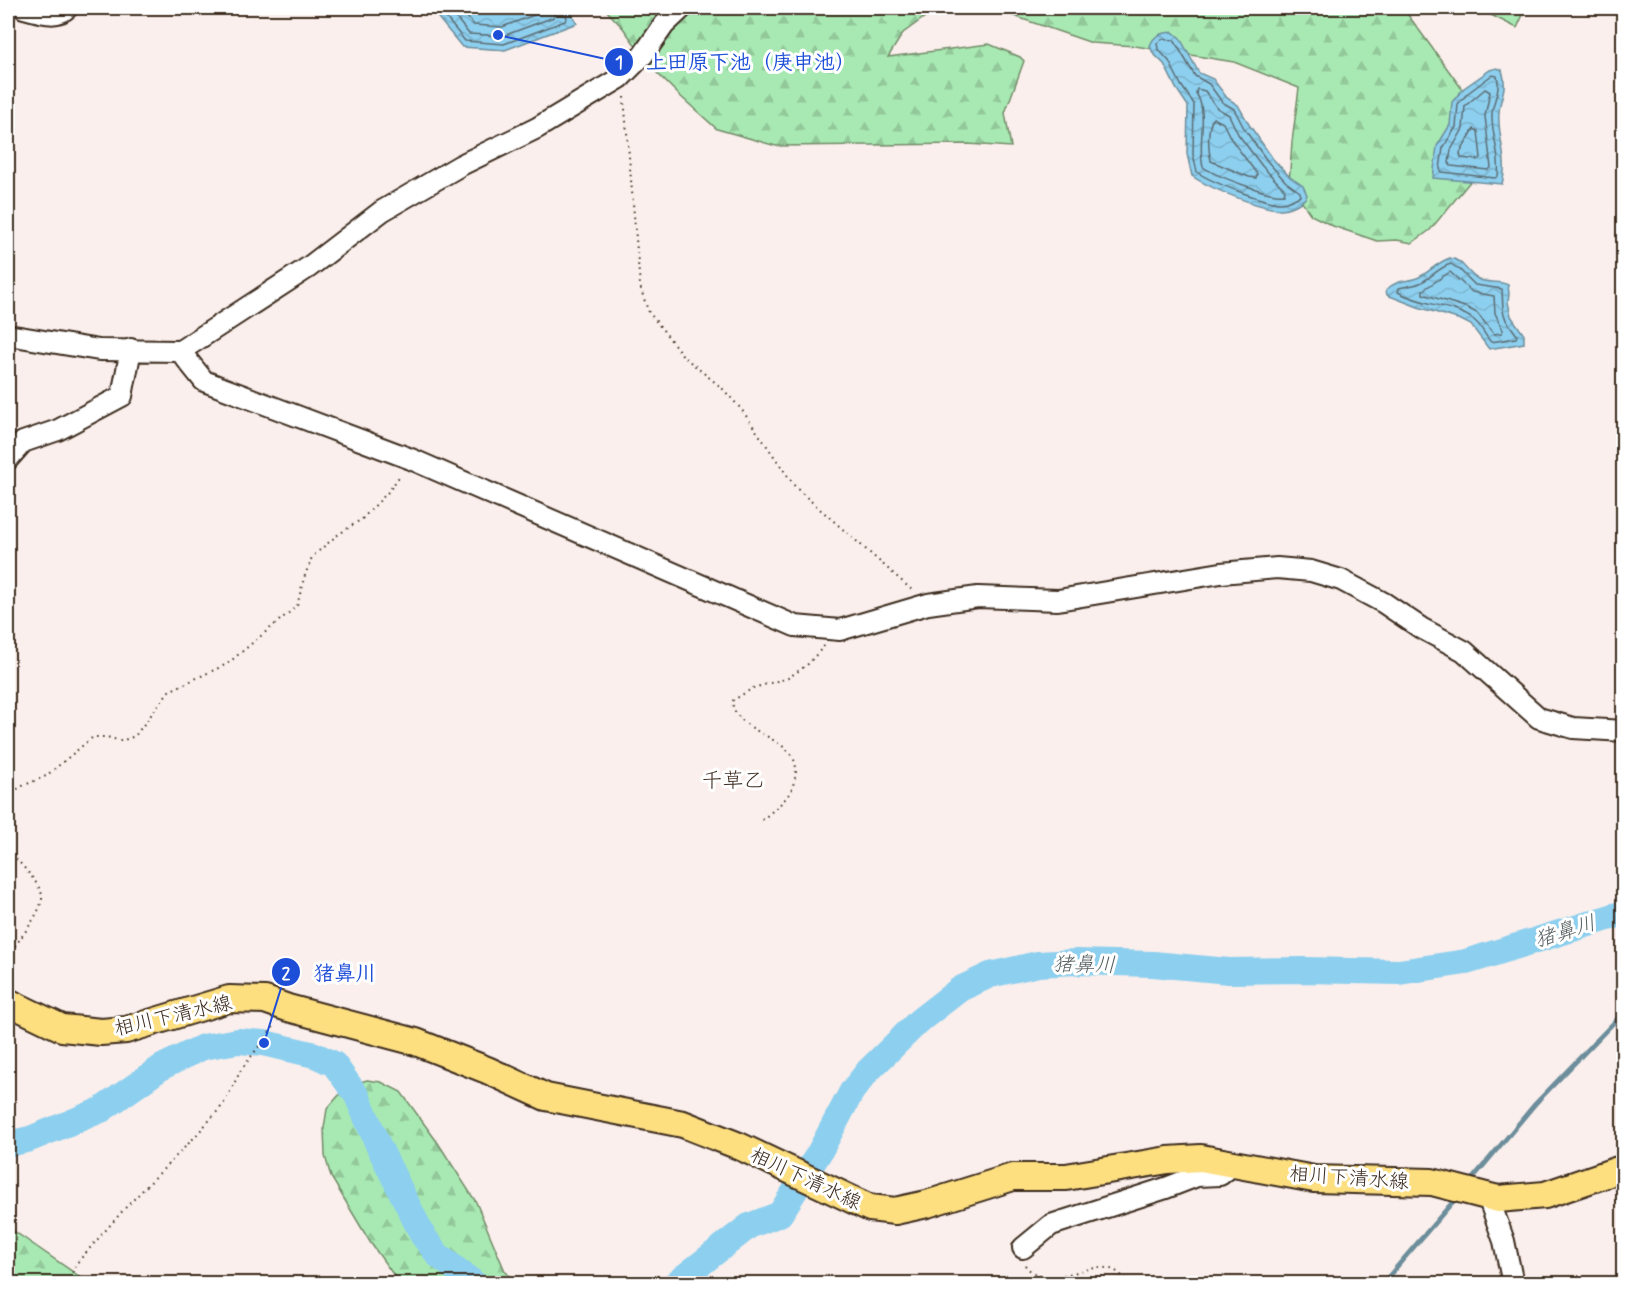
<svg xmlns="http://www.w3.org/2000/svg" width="1631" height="1291" viewBox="0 0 1631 1291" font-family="Mynerve,'Klee One',sans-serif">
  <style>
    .grass { fill: url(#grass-tufts); stroke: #728a68; stroke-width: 1.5 }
    .forest { fill: url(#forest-firs); stroke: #728a68; stroke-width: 1.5 }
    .water { fill: url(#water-waves); stroke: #6c8d9b; stroke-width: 1.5 }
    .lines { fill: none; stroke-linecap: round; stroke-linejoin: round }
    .shore { stroke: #5c6c72; stroke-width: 1.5 }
    .stream { stroke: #6c8d9b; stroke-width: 4.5 }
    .river { stroke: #8dcfef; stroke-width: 26 }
    .minor-casing { stroke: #3b2a1e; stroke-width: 24 }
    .major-casing { stroke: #3b2a1e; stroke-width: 30 }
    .path { stroke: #3b2a1e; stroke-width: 2; stroke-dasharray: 1.5 4.5; stroke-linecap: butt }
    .minor { stroke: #fff; stroke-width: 20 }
    .major { stroke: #fddf80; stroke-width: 26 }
    .labels { text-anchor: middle; stroke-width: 6; stroke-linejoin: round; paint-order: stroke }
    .street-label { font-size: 20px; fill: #3b2a1e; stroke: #fff }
    .neighbourhood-label { font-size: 21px; fill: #3b2a1e; stroke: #fff }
    .water-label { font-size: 21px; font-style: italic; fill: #545c5d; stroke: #fff }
    .leader { fill: none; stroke: #1d4ed8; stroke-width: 2 }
    .callout-dot { fill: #1d4ed8; stroke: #fff; stroke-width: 2 }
    .mark-label { font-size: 18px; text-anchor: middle; font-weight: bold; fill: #fff }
    .callout-label { font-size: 21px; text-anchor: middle; font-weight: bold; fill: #1d4ed8; stroke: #fff; stroke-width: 6; stroke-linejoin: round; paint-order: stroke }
  </style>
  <defs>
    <pattern id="grass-tufts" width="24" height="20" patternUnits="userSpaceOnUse" patternTransform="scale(1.5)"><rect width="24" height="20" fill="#a8e9b3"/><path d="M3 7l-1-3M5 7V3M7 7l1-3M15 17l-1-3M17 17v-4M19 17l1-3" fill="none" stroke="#92c89a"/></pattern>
    <pattern id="forest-firs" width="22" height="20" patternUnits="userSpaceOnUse" patternTransform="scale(1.5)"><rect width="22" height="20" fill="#a8e9b3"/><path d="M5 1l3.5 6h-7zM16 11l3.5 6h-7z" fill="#92c89a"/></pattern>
    <pattern id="water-waves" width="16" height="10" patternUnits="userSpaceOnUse" patternTransform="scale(1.5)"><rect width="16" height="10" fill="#8dcfef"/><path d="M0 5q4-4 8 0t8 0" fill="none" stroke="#7bb2cc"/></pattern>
  </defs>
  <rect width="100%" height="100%" fill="#faefec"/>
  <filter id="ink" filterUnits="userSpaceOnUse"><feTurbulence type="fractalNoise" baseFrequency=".0167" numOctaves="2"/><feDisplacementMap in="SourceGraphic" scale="12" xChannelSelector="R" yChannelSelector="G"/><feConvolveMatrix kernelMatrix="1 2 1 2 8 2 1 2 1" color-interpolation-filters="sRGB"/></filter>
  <g filter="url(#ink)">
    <!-- grass -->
    <path class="grass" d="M 1477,8 L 1526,8 L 1517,28 Z"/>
    <!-- forest -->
    <path class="forest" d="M 604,8 L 1403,8 L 1473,104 L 1473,178 L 1430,230 L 1412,243 L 1397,240 L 1377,241 L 1333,226 L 1311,215 L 1289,184 L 1292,142 L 1299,88 L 1234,62 L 1135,46 L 1092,43 L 1011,15 L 981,10 L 925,17 L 903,33 L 888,57 L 989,44 L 1020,57 L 1024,61 L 1005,113 L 1011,147 L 968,144 L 776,146 L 717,129 L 679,95 L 652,68 L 623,28 Z
      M 367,1080 L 381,1082 L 401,1092 L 438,1143 L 476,1202 L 505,1271 L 516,1283 L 396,1283 L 395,1277 L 370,1242 L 331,1177 L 325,1156 L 324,1128 L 327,1109 L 347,1086 Z
      M 8,1227 L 89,1283 L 8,1283 Z"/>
    <!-- water -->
    <path class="water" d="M 430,8 L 568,8 L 577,23 L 505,50 L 462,47 Z
      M 1173,32 L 1180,38 L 1199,73 L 1213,79 L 1227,98 L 1238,105 L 1250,126 L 1273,159 L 1290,177 L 1303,186 L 1307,195 C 1304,203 1289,209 1280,209 C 1261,209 1207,187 1192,176 L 1187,154 L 1188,106 L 1176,88 L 1164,64 L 1153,53 L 1150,46 C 1154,34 1162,33 1173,32 Z
      M 1497,68 L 1502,70 C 1508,90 1500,95 1499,113 C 1497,137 1509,160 1502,184 L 1433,178 L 1437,146 L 1450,125 L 1452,102 L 1464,88 L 1490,70 Z
      M 1450,258 C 1464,260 1466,273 1478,279 C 1487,284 1498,280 1508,285 L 1509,294 L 1508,302 L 1511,316 L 1524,335 L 1524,343 L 1489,349 L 1471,325 L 1461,320 L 1418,307 L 1387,295 L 1386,290 C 1396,280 1405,282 1417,278 C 1429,273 1437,262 1450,258 Z"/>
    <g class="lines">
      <!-- shore -->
      <path class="shore" d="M 438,8 L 465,41 L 504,44 L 565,21 L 567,18 L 563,8
        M 448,8 L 469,34 L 503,36 L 554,17 L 555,8
        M 459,8 L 474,25 L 502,27 L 545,11 L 546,8
        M 1163,39 L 1174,40 L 1195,76 L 1209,84 L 1222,102 L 1234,109 L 1245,130 L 1268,162 L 1286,182 L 1300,192 L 1300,196 C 1294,199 1288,202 1282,203 C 1267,204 1209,181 1197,172 L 1193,154 L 1194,104 L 1181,85 L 1169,61 L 1158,49 L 1157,43 Z
        M 1492,75 L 1497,76 C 1501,90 1493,100 1492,114 C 1491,135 1501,155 1498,176 L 1495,178 L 1442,172 L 1440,169 L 1443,148 L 1456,127 L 1458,104 L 1468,93 Z
        M 1197,89 L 1205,91 L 1217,108 L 1229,115 L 1238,134 L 1262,166 L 1285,190 L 1284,194 C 1271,197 1216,176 1203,167 C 1197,143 1209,113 1196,93 Z
        M 1485,89 L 1490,92 L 1485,116 L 1491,168 L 1488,170 L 1451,166 L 1449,163 L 1451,150 L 1463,129 L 1465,106 Z
        M 1213,118 L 1223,123 L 1231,139 L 1257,174 L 1256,178 L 1249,177 L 1211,161 C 1208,149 1207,128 1213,118 Z
        M 1474,129 L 1478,131 L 1481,158 L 1478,160 L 1461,158 L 1460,153 Z
        M 1451,264 L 1460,270 L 1475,285 L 1502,289 L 1503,311 L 1506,320 L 1517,335 L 1516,338 L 1491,342 C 1485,336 1481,325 1474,320 C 1454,305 1421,305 1398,292 L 1399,288 C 1406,286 1413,286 1420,283 C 1431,278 1439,267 1451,264 Z
        M 1450,272 L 1472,292 L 1494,296 L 1495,313 L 1503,330 L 1502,333 L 1494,334 L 1477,313 L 1465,307 L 1423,294 L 1423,290 Z"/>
      <!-- stream -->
      <path class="stream" d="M 1468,1184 L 1535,1104 L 1624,1012
        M 1382,1284 L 1457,1197"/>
      <!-- river -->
      <path class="river" d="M 8,1144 L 30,1139 L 101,1110 L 162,1067 L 203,1047 L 238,1041 L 264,1043 L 315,1055 L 334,1064 L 357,1096 L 379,1147 L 423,1236 L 439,1256 L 475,1284
        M 675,1284 L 749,1226 L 780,1214 L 819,1153 L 852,1091 L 868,1071 L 920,1020 L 960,989 L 990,975 L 1038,964 L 1076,962 L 1153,964 L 1229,971 L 1305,970 L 1399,972 L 1466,962 L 1624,913"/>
      <defs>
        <path id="minor" d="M 24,8 C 38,11 56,19 67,8
          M 8,335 L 99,350 L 180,351 L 309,267 L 382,211 L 461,165 L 537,128 L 620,78 L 643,55 L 664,25 L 682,8
          M 180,351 L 204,381 L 411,459 L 795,626 L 840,630 L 928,604 L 978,597 L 1058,600 L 1221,573 L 1277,568 L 1311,571 L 1341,580 L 1384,603 L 1421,628 L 1464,651 L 1539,718 L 1573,728 L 1624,731
          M 8,459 L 23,442 L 58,430 L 122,396 L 131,349
          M 1488,1197 L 1504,1241 L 1513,1284
          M 1023,1248 L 1051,1225 L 1166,1188 L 1197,1176 L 1220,1175 L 1234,1164"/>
        <path id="major" d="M 8,1002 L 62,1028 L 101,1032 L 126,1030 L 229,999 L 265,1000 L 288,1008 L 416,1042 L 487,1070 L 546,1097 L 683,1124 L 739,1146 L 870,1208 L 895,1211 L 927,1204 L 1013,1177 L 1066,1177 L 1168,1160 L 1201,1158 L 1314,1179 L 1432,1182 L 1498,1199 L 1545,1195 L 1624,1168"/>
      </defs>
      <!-- minor casing -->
      <use href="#minor" class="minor-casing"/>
      <!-- major casing -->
      <use href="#major" class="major-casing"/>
      <!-- path -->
      <path class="path" d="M 624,97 L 640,286 L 648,311 L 684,357 L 722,388 L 742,410 L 796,488 L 912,590
        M 8,797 L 20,787 L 46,776 L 93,737 L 107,737 L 121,741 L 135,736 L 169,691 L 227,664 L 297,606 L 304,578 L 312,557 L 336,536 L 362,519 L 389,491 L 401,474
        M 762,820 C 771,812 782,804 789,794 C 792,791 793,786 794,781 C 809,736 735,738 732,701 L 753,688 L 788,678 L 807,665 L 825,645
        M 8,850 C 17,860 39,882 42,895 C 44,911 16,943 8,956
        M 1025,1265 C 1044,1291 1081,1265 1106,1268 C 1117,1269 1123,1277 1130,1284
        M 68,1284 L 76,1264 L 127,1206 L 191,1141 L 223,1105 L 241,1070 L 275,1025"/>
      <!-- minor -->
      <use href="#minor" class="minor"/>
      <!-- major -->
      <use href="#major" class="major"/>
    </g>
  </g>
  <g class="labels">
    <!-- street labels -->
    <g class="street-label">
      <text transform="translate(173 1015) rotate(-13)" y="7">相川下清水線</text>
      <text transform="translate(1349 1177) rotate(4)" y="7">相川下清水線</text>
      <text transform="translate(806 1178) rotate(25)" y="7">相川下清水線</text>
    </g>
    <!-- neighbourhood labels -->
    <g class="neighbourhood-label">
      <text x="733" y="787">千草乙</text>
    </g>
    <!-- water labels -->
    <g class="water-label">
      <text transform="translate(1565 931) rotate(-17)" y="7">猪鼻川</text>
      <text transform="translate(1084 964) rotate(1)" y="7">猪鼻川</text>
    </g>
  </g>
  <!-- callouts -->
  <path class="leader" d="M498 35L619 62M264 1043L286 972"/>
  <g class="callout-dot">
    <circle cx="498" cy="35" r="6"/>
    <circle cx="264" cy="1043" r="6"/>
    <circle cx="619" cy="62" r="15"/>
    <circle cx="286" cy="972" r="15"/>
  </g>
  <g class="mark-label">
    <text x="619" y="68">1</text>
    <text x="286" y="979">2</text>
  </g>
  <g class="callout-label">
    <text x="751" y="69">上田原下池（庚申池）</text>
    <text x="345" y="980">猪鼻川</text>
  </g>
  <!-- margin -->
  <rect width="1631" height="1291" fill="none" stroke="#fff" stroke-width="30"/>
  <rect x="15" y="15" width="1601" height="1261" fill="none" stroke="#3b2a1e" stroke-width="2" filter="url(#ink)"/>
</svg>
